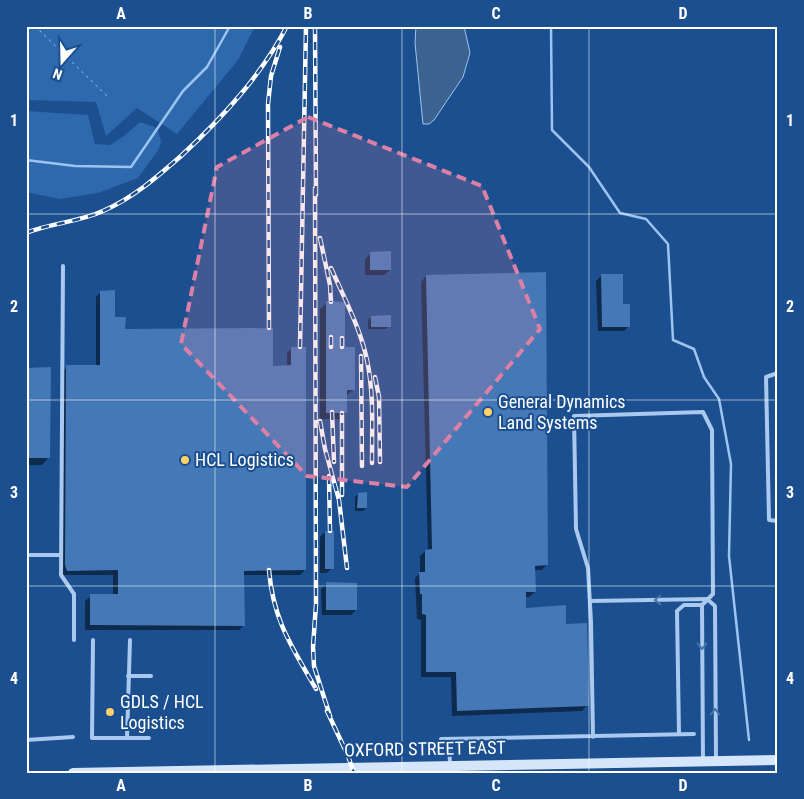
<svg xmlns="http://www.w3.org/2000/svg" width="804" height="799" viewBox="0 0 804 799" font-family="'Roboto Condensed',sans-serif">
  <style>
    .green { fill: #2e69ad }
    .water { fill: #3c6290; stroke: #9cc4f0 }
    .shadow { fill: #0007 }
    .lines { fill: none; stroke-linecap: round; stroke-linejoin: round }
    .stream { stroke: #9cc4f0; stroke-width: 2.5 }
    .building { fill: #4478b7 }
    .path { stroke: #a9c9ee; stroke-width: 1; stroke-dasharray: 2.5 4; stroke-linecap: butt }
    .lane { stroke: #a9c9ee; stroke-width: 4 }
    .secondary { stroke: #d6e6fa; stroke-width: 10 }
    .rail-casing { stroke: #fff; stroke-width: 4.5 }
    .rail { stroke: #1b4f8f; stroke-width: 2.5; stroke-dasharray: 8; stroke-linecap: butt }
    .oneway { stroke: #4674ac }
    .marked { fill: #dd80a5; fill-opacity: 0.2; stroke: #dd80a5; stroke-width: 4; stroke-dasharray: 10 6; stroke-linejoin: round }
    .grid { fill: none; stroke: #fff; stroke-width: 1; stroke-opacity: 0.55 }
    .poi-dot { fill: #ffd166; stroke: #1b4f8f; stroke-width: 2 }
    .labels { text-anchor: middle; stroke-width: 4; stroke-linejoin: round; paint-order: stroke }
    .poi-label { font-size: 18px; fill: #fff; stroke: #1b4f8f; text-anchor: start }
    .street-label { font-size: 18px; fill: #fff; stroke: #1b4f8f }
    .neatline { fill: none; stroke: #fff; stroke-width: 2 }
    .grid-label { font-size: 16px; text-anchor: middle; font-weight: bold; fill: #fff }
  </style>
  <rect width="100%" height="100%" fill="#1b4f8f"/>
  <!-- green -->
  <path class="green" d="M 26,26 L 255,26 L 238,60 L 177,134 L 137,108 L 106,136 L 96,102 L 26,100 Z
    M 26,111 L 88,115 L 95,144 L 110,145 L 124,136 L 140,122 L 157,128 L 161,141 L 159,149 L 138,178 L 98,193 L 60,199 L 26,192 Z"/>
  <!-- water -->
  <path class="water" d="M 416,26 L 464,26 L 470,53 L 463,77 L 434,120 L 429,124 L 423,124 L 415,43 Z"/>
  <!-- shadow -->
  <path class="shadow" d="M 370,254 L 390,270 L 384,275 L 365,275 L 365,259 Z
    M 426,276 L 547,564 L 542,570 L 534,570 L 535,592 L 529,597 L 525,597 L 525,609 L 565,625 L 587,705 L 582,711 L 452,716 L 451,677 L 421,677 L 421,620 L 417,619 L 415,578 L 420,573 L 420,556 L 425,551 L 428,551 L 421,282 Z
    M 601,276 L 622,305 L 629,326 L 624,331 L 598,331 L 596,281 Z
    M 101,292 L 114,318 L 124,330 L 272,367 L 287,367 L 287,353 L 292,348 L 305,570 L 300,575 L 243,575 L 244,625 L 239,630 L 85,630 L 85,601 L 91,596 L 113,595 L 113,575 L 62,575 L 62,372 L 67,367 L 96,367 L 96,297 Z
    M 327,303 L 344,348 L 354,389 L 346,396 L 346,413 L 339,419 L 320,419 L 320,309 Z
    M 371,317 L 389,326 L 386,329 L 368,329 L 368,320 Z
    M 26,370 L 49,457 L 42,465 L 26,465 Z
    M 358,494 L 366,508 L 363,511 L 355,511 L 355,497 Z
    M 325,532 L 332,568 L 327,573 L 320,573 L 320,537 Z
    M 327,584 L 356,610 L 351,615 L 322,615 L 321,589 Z"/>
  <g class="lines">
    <!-- stream -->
    <path class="stream" d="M 551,26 L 552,130 L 589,167 L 620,213 L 646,219 L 668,244 L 673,340 L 694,349 L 704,377 L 719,399 L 731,464 L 729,556 L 749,740
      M 26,160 L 75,166 L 131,167 L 183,91 L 207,67 L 230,26"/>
  </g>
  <!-- building -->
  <path class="building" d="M 391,251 L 391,270 L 370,270 L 370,252 Z
    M 546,272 L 548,565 L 535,566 L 536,592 L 526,592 L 526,608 L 566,605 L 566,624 L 587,623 L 589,706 L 457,711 L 456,672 L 426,672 L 426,615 L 422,614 L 422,594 L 420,594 L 419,572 L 425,572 L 425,550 L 432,549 L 426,275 Z
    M 601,274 L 623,274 L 623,304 L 630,304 L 630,327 L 602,327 Z
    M 115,290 L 115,317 L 126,317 L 125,329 L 273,328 L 273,366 L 291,365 L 291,347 L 306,347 L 306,570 L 244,571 L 245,626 L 90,625 L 90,594 L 118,594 L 118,570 L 67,571 L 65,565 L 66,365 L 100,365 L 100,291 Z
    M 326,301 L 345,302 L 345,347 L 355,347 L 355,390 L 347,390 L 347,413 L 326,413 Z
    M 391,315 L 391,327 L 371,327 L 371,316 Z
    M 51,367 L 50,458 L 26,458 L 26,368 Z
    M 367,492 L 367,508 L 357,508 L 358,493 Z
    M 325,531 L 334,531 L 334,569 L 325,569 Z
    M 326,582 L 357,583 L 357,610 L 326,610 Z"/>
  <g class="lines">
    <!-- path -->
    <path class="path" d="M 35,26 L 107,96"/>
    <!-- lane -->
    <path class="lane" d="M 63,266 L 61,575 L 74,594 L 74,640
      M 778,373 L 766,377 L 769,520 L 778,521
      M 26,555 L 61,555
      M 590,601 L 707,599 L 715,606 L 716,759
      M 93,640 L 92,738 L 149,738
      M 128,676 L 151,676
      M 679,734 L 677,611 L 684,605 L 702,605
      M 593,737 L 591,622 L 588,568 L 576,529 L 574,416 L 703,412 L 712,430 L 713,594 L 702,605 L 703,761
      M 127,738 L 130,640
      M 441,739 L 694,734
      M 449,739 L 450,764
      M 26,740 L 73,737"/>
    <!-- secondary -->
    <path class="secondary" d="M 73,773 L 778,760"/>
    <defs>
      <path id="rail" d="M 315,26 L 316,195
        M 315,188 L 316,604 L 313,647 L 314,666 L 330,716
        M 26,233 C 51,223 79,222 103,211 C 133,198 157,177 181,156 C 222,118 261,76 287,26
        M 320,238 L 330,285 L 331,302
        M 331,268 C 344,298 360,327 367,360 C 374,393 372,429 372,463
        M 269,328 L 268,104 L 271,76 L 280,47
        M 331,337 L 331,347
        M 342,338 L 342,347
        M 300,347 L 306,26
        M 361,356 L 362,466
        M 375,377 L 379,397 L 380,462
        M 332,412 L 334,462
        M 320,421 L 325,449 L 339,500 L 347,568
        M 329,476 L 330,531
        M 342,495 L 342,413
        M 269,570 C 273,620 292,647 316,689
        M 327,711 L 348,756 L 354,773"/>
    </defs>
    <!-- rail casing -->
    <use href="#rail" class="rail-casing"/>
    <!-- rail -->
    <use href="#rail" class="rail"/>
  </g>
  <!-- one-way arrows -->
  <defs><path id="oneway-chevron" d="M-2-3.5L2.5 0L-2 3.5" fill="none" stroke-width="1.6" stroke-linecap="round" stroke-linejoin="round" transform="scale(1.25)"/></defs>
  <g class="oneway">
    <use href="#oneway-chevron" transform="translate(658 600) rotate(179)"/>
    <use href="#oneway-chevron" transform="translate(702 646) rotate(89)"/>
    <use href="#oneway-chevron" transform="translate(715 712) rotate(-90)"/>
  </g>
  <!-- marked area -->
  <path class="marked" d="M 308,117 L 482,186 L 540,329 L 407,487 L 307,476 L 181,344 L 217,167 Z"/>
  <!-- grid -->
  <path class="grid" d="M 215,26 L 215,773M 402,26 L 402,773M 589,26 L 589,773M 26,214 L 778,214M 26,400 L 778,400M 26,586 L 778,586"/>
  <!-- markers -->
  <g class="poi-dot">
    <circle cx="488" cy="412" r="5"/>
    <circle cx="185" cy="460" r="5"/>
    <circle cx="110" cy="712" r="5"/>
  </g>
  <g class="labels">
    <!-- poi labels -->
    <g class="poi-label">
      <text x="498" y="408">General Dynamics<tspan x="498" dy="21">Land Systems</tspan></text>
      <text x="195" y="466">HCL Logistics</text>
      <text x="120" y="708">GDLS / HCL<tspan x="120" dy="21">Logistics</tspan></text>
    </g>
    <!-- street labels -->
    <g class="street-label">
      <text transform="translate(425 749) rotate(-1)" y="6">OXFORD STREET EAST</text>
    </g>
  </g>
  <!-- border -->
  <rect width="804" height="799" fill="none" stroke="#1b4f8f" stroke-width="55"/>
  <!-- north arrow -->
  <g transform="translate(62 62) rotate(200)" stroke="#1b4f8f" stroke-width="4" paint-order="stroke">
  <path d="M0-4L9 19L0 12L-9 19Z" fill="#ffffff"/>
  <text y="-8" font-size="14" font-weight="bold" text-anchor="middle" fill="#ffffff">N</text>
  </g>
  <rect x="28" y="28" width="748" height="744" class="neatline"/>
  <g class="grid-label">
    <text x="121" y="19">A</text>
    <text x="308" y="19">B</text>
    <text x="496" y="19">C</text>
    <text x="683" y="19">D</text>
    <text x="14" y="126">1</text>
    <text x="790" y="126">1</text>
    <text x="14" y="312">2</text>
    <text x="790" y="312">2</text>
    <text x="14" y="498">3</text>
    <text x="790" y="498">3</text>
    <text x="14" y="684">4</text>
    <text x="790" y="684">4</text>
    <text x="121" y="791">A</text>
    <text x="308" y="791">B</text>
    <text x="496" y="791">C</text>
    <text x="683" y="791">D</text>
  </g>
</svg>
